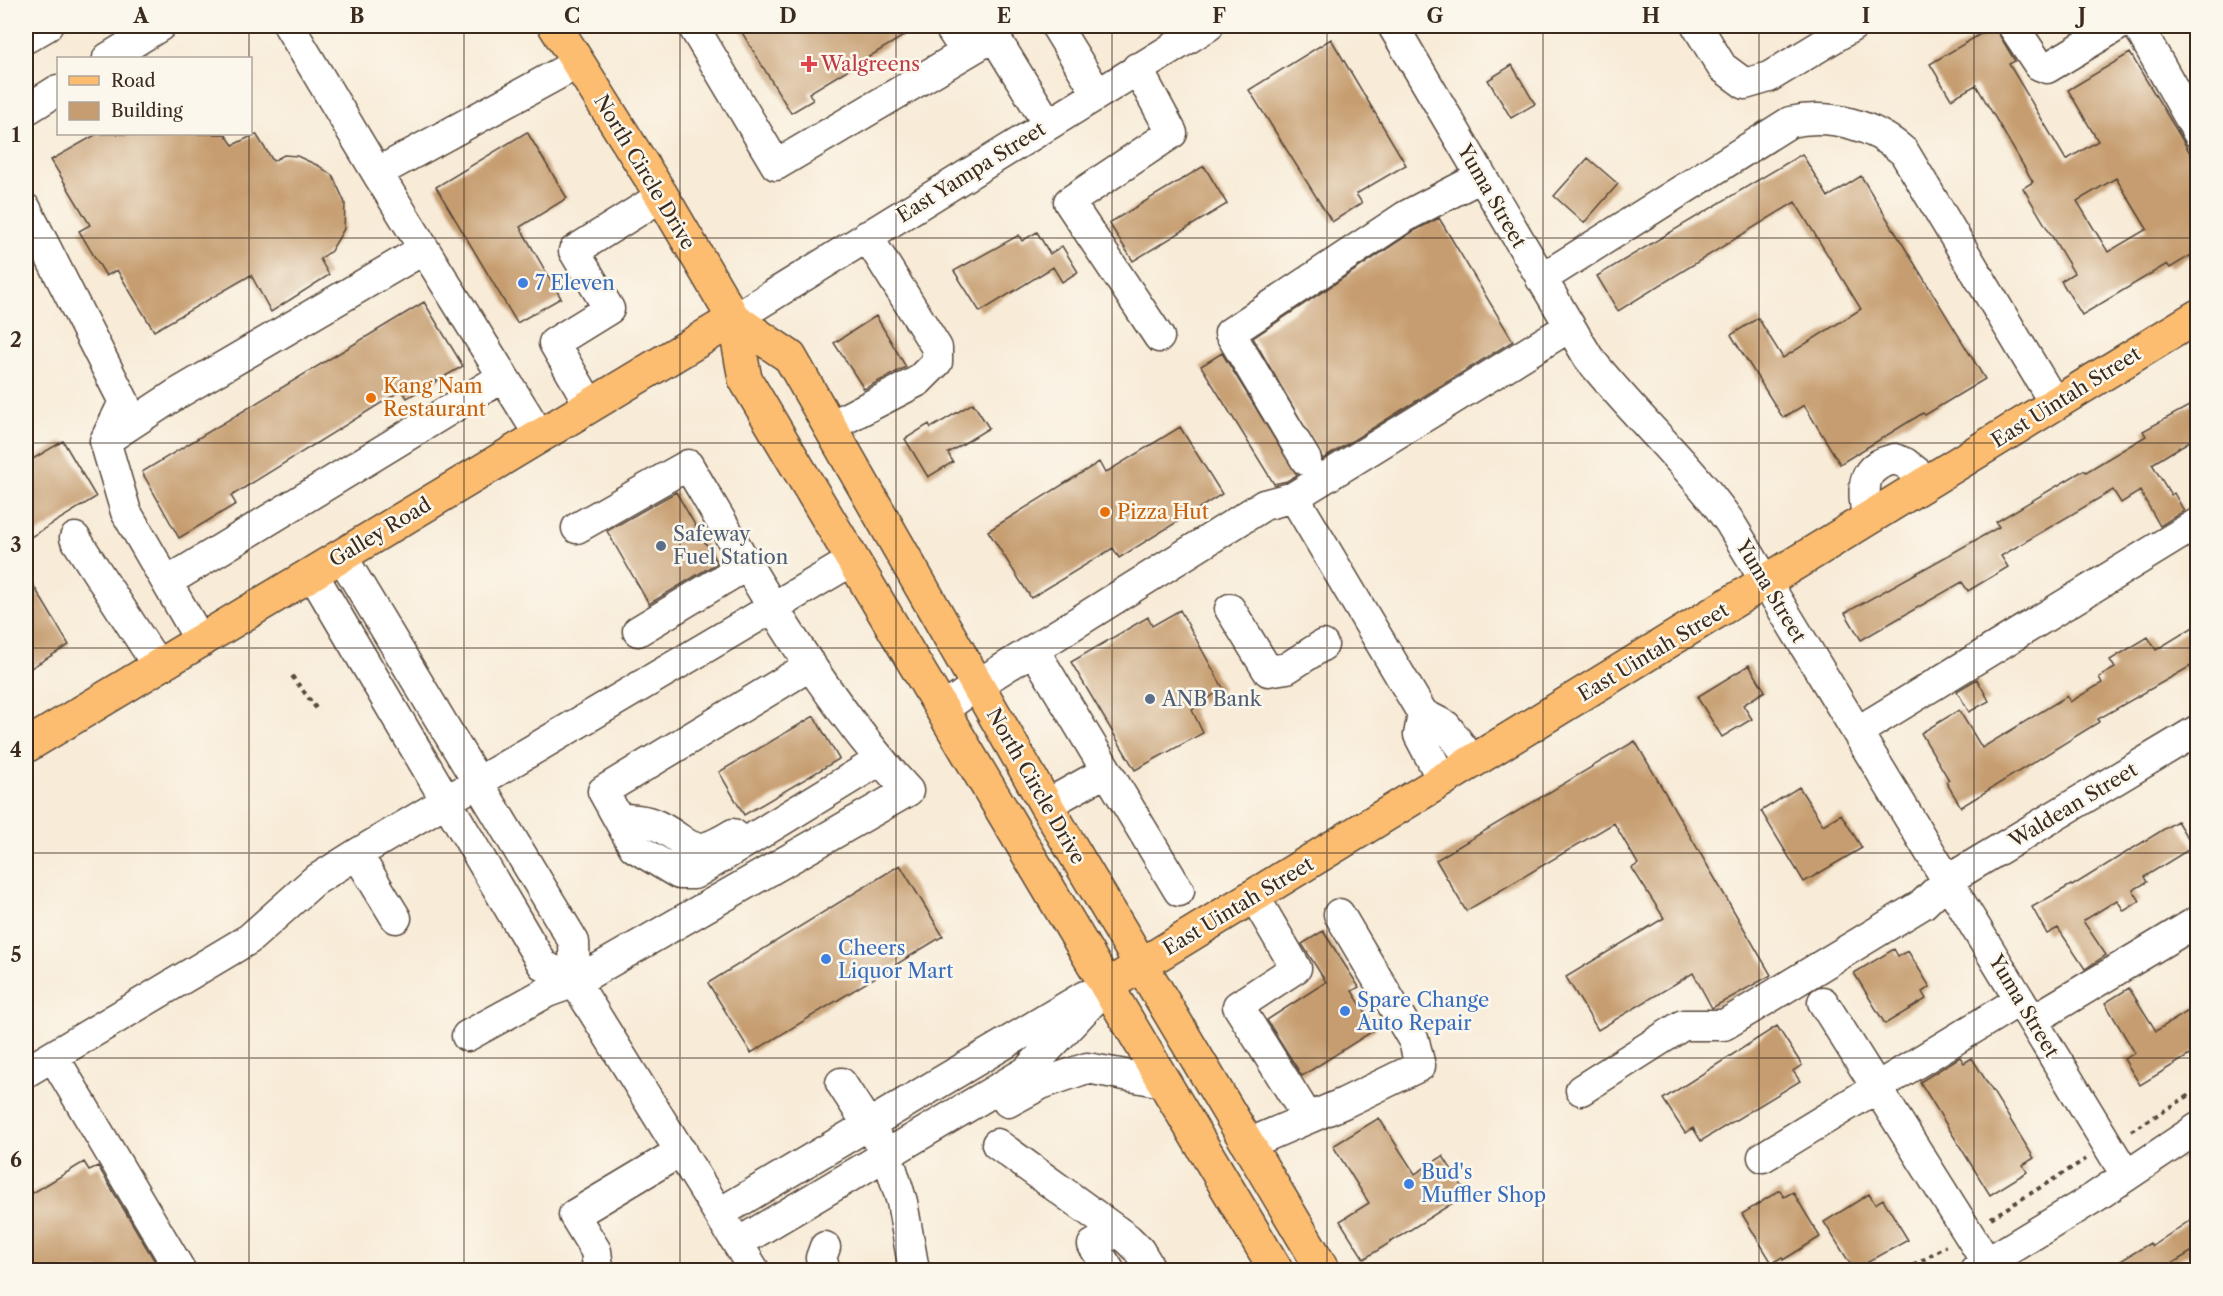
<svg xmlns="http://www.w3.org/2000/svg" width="2223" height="1296" viewBox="0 0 2223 1296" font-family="'Libre Caslon Text',serif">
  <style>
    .building { fill: #c69d70; fill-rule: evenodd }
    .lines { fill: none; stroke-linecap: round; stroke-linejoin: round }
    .minor-casing { stroke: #57473a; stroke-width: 33 }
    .major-casing { stroke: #57473a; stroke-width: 36 }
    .path { stroke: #57473a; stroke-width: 4; stroke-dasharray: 4.5 4.5; stroke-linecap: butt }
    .minor { stroke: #fff; stroke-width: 30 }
    .major { stroke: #fcbd6f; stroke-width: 33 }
    .grid { fill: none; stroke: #3b2a1e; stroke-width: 1.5; stroke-opacity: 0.55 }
    .health-dot { fill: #e0444e; stroke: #fbf7ec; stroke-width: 2 }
    .shop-dot { fill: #3f7fe0; stroke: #fbf7ec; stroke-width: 2 }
    .food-dot { fill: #e8710a; stroke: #fbf7ec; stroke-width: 2 }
    .service-dot { fill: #5c6f8a; stroke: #fbf7ec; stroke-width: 2 }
    .labels { text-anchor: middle; stroke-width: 5; stroke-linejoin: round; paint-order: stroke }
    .health-label { font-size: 20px; fill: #be3a42; stroke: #fbf7ec; text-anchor: start }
    .street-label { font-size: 20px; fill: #3b2a1e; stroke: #fbf7ec }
    .shop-label { font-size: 20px; fill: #366cbe; stroke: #fbf7ec; text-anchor: start }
    .food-label { font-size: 20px; fill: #c56008; stroke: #fbf7ec; text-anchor: start }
    .service-label { font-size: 20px; fill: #4e5e75; stroke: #fbf7ec; text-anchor: start }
    .neatline { fill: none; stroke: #3b2a1e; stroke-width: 2 }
    .grid-label { font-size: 20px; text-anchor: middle; font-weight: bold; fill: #3b2a1e }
  </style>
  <rect width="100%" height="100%" fill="#fbf7ec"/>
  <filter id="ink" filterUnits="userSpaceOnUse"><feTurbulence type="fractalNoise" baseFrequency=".0167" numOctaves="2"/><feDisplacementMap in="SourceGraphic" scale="12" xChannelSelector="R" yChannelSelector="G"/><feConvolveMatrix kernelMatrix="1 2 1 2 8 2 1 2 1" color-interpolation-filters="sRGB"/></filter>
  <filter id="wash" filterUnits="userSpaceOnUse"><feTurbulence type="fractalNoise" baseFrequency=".008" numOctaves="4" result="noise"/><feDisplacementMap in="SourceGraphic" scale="24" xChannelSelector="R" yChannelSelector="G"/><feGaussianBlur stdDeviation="1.35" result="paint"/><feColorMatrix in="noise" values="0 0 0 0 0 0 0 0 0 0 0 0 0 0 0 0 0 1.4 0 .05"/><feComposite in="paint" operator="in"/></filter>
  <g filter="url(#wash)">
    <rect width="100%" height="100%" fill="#f8ebd7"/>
    <g id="blocks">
      <!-- building -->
      <path class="building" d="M 738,26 L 920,26 L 809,93 L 813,100 L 791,113 Z
        M 1994,26 L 2015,61 L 2009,64 L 2066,160 L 2098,141 L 2068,90 L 2130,53 L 2198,166 L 2198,251 L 2170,268 L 2167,264 L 2082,315 L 2061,281 L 2074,273 L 2023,188 L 2033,182 L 1976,85 L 1951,99 L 1930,64 ZM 2116,178 L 2147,229 L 2108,252 L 2077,201 Z
        M 1331,39 L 1406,165 L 1356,194 L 1362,203 L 1332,222 L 1249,90 Z
        M 1512,65 L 1535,104 L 1511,118 L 1488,80 Z
        M 527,132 L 567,198 L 520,227 L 561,298 L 517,323 L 436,187 Z
        M 97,134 L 225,134 L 233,145 L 256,134 L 273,161 L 284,155 L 297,156 L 319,166 L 333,176 L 345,203 L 344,229 L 331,251 L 320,259 L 329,275 L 271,312 L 251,275 L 154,331 L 117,270 L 106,276 L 79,231 L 90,225 L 51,160 Z
        M 1802,154 L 1828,197 L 1861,176 L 1985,379 L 1925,415 L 1923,413 L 1840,464 L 1804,405 L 1783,418 L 1731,335 L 1758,318 L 1783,358 L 1861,309 L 1795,202 L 1618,311 L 1597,276 Z
        M 1588,158 L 1618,184 L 1584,223 L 1554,196 Z
        M 1204,166 L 1227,204 L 1133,261 L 1109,223 Z
        M 1439,218 L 1513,341 L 1323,459 L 1253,338 L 1414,231 Z
        M 1037,232 L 1050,254 L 1062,246 L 1078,272 L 1062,282 L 1053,267 L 980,312 L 954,271 L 1019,235 L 1022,241 Z
        M 424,302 L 463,366 L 407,398 L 402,390 L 231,496 L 236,504 L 179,538 L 142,472 Z
        M 876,316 L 906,367 L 864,389 L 834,343 Z
        M 1222,353 L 1297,475 L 1287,481 L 1274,484 L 1201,366 Z
        M 2198,401 L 2198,436 L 2152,464 L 2171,495 L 2174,493 L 2184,511 L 2160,526 L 2140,491 L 2121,503 L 2113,490 L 2001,556 L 2008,567 L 1968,591 L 1962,582 L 1861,640 L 1845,613 L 1999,527 L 1996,522 L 2084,470 L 2086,472 L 2146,436 L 2143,431 Z
        M 973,403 L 989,428 L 948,453 L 953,462 L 928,477 L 905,439 L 929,424 L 931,428 Z
        M 1180,427 L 1222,494 L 1119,558 L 1113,548 L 1031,598 L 988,531 L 1099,462 L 1105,473 Z
        M 63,441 L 96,497 L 26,540 L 26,463 Z
        M 676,492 L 717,563 L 649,604 L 607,531 Z
        M 26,573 L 69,645 L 26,671 Z
        M 1180,610 L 1223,688 L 1192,710 L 1203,733 L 1135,770 L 1071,662 L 1148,617 L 1152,626 Z
        M 2198,624 L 2198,662 L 2098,719 L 2099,722 L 1961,807 L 1946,782 L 1949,780 L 1921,733 L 1959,710 L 1982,748 L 2067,696 L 2070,702 L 2102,683 L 2099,677 L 2115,668 L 2110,660 L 2148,637 L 2156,650 Z
        M 1749,665 L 1765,691 L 1743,705 L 1752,719 L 1722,737 L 1697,697 Z
        M 1977,679 L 1989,701 L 1969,712 L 1957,691 Z
        M 814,716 L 839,759 L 744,815 L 719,772 Z
        M 1635,741 L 1771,975 L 1712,1008 L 1693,973 L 1598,1030 L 1566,977 L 1664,918 L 1632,868 L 1638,864 L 1614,823 L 1466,911 L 1436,860 Z
        M 1799,787 L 1823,825 L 1841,814 L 1862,848 L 1804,882 L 1761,811 Z
        M 2177,821 L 2193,847 L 2144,877 L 2147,882 L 2133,890 L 2140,901 L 2124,911 L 2117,900 L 2083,921 L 2106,955 L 2085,969 L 2058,928 L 2047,934 L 2032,907 L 2071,885 L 2072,886 Z
        M 900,865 L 943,936 L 751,1053 L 708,983 Z
        M 1323,931 L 1359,987 L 1352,991 L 1376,1029 L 1302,1076 L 1267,1020 L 1326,982 L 1302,944 Z
        M 1894,949 L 1898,956 L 1908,951 L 1930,987 L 1922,992 L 1926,999 L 1885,1024 L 1854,973 Z
        M 2129,988 L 2156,1031 L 2198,1005 L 2198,1050 L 2140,1085 L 2124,1059 L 2135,1053 L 2105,1003 Z
        M 1777,1026 L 1802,1065 L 1793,1071 L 1800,1081 L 1701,1141 L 1693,1128 L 1685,1133 L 1663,1099 Z
        M 1960,1057 L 1964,1063 L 1972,1058 L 2034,1158 L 2023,1165 L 2027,1172 L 1990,1195 L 1920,1082 Z
        M 1379,1118 L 1415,1174 L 1443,1156 L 1467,1194 L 1364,1259 L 1340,1221 L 1369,1203 L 1333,1146 Z
        M 84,1162 L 89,1170 L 98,1166 L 160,1270 L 26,1270 L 26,1197 Z
        M 1780,1190 L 1784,1197 L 1793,1192 L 1820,1237 L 1783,1260 L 1782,1257 L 1772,1263 L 1742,1214 Z
        M 1869,1194 L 1875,1204 L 1883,1199 L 1908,1240 L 1854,1270 L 1824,1222 Z
        M 2198,1215 L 2198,1248 L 2161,1270 L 2106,1270 L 2150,1243 L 2152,1246 Z"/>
    </g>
  </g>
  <g filter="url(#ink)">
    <use href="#blocks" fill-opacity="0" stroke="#57473a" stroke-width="1.5"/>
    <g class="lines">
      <defs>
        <path id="minor" d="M 289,26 L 377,173 L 578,63
          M 693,26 L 776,165 L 994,36 L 1048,124
          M 949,26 L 966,52
          M 1056,26 L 1097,93
          M 1393,26 L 1588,357 C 1633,414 1688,463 1729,521 L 2126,1175
          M 1697,26 L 1722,67 L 1745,84 L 1769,77 L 1853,26
          M 2013,26 L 2039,65 L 2047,68 L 2117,26
          M 2138,26 L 2198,133
          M 26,38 L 47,26
          M 108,58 L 160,26
          M 1137,68 L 1172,133 L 1069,202 L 1159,337
          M 26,110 L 58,90
          M 377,173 L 540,436
          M 26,209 L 124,402 L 105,441 L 126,512 L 200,640
          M 1541,279 L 1790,122 C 1830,113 1874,125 1904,152 L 2055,404
          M 734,319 L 1208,26
          M 590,405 L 554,343 L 609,309 L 574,251 L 662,196
          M 831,426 L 918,381 L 937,362 L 937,348 L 867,236
          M 105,441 L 175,395 L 424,249
          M 1306,460 L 1230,333 L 1406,216 L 1481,177
          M 1294,497 L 1569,327
          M 1867,520 C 1864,491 1857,467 1895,459 L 1905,463 L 1929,482
          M 75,538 L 158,666
          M 312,573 L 543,965 L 575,982 L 574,942 L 341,555
          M 167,582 L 503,377
          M 1230,609 L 1268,671 L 1287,668 L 1323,645
          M 638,631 L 747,565
          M 1034,650 L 1179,891
          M 811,665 L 603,791 L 634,847 L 679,874 L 694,874 L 880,760
          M 942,710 L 977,685 L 1264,505 L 1294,497 L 1423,714 L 1446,726 L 1473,762
          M 1423,714 L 1419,735 L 1443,781
          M 1857,732 L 2198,523
          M 1046,805 L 1107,771
          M 619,818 C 629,820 642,819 651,823 C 693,839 684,864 733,834
          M 357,854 L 396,918
          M 1254,896 L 1296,968 L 1238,1006 L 1308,1118
          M 575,982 L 754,1270
          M 1823,1002 L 1987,1263
          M 2033,1020 L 2198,921
          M 467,1036 L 547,992 L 575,982 L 908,791 C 820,695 754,577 688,465 L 577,528
          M 53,1056 L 180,1270
          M 26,1072 L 249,939 L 314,881 L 357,854 L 853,560
          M 841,1083 L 887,1154 L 902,1202 L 914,1270
          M 1581,1090 L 1683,1025 L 1724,1025 L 1923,904 L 1948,880 L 2198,730
          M 1008,1102 L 1041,1084 L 1087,1068 L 1163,1082
          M 997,1144 L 1128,1239 L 1139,1250 L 1151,1270
          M 1248,1144 L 1344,1103 L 1420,1066 L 1414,1041 L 1339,914
          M 1763,1157 L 2020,1000
          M 720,1213 L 1085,996
          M 738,1243 L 1026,1072 L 1107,986
          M 598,1267 L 596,1251 L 574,1215 L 681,1151
          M 825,1270 L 821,1258 L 825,1247
          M 1109,1270 L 1093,1245 L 1117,1231
          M 1975,1270 L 2095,1197 L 2198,1128"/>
        <path id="major" d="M 555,26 L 662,196 L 734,319 L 745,379 L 1276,1270
          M 734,319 L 790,357 L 1046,805 L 1323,1270
          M 26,746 L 734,319
          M 1107,986 L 2198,316"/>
      </defs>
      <!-- minor casing -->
      <use href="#minor" class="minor-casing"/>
      <!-- major casing -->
      <use href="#major" class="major-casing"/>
      <!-- path -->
      <path class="path" d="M 292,676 L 316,708
        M 2131,1131 L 2198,1090
        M 1991,1218 L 2086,1159
        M 1906,1270 L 1946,1246"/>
      <!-- minor -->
      <use href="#minor" class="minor"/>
      <!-- major -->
      <use href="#major" class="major"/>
    </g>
  </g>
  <!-- grid -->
  <path class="grid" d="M 249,26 L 249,58M 464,26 L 464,1270M 680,26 L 680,1270M 896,26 L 896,1270M 1112,26 L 1112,1270M 1327,26 L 1327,1270M 1543,26 L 1543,1270M 1759,26 L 1759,1270M 1974,26 L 1974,1270M 249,134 L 249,1270M 26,238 L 2198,238M 26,443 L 2198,443M 26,648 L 2198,648M 26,853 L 2198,853M 26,1058 L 2198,1058"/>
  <!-- markers -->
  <path class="health-dot" d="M806 55h6v6h6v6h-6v6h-6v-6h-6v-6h6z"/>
  <g class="shop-dot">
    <circle cx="523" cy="283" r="6"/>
    <circle cx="826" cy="959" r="6"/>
    <circle cx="1345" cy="1011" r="6"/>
    <circle cx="1409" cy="1184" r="6"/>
  </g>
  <g class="food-dot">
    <circle cx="371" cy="398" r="6"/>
    <circle cx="1105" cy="512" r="6"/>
  </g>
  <g class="service-dot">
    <circle cx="661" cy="546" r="6"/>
    <circle cx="1150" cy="699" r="6"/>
  </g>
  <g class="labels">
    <!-- health labels -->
    <g class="health-label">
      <text x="821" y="71">Walgreens</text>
    </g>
    <!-- street labels -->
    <g class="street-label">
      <text transform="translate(645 172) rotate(59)" y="7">North Circle Drive</text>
      <text transform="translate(971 172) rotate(-32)" y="7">East Yampa Street</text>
      <text transform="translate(1492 196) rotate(60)" y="7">Yuma Street</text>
      <text transform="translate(2066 397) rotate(-32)" y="7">East Uintah Street</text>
      <text transform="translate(380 532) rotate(-31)" y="7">Galley Road</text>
      <text transform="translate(1771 591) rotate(59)" y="7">Yuma Street</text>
      <text transform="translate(1653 652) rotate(-31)" y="7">East Uintah Street</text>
      <text transform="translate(1036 786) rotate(60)" y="7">North Circle Drive</text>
      <text transform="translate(2073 805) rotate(-31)" y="7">Waldean Street</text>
      <text transform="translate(1238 906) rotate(-31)" y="7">East Uintah Street</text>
      <text transform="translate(2024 1006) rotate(59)" y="7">Yuma Street</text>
    </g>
    <!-- shop labels -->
    <g class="shop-label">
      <text x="535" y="290">7 Eleven</text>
      <text x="838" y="955">Cheers<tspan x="838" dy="23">Liquor Mart</tspan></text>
      <text x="1357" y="1007">Spare Change<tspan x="1357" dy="23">Auto Repair</tspan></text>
      <text x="1421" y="1179">Bud's<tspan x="1421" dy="23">Muffler Shop</tspan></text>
    </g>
    <!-- food labels -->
    <g class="food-label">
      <text x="383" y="393">Kang Nam<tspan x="383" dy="23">Restaurant</tspan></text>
      <text x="1117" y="519">Pizza Hut</text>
    </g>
    <!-- service labels -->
    <g class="service-label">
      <text x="673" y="541">Safeway<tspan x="673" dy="23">Fuel Station</tspan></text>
      <text x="1162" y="706">ANB Bank</text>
    </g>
  </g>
  <!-- margin -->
  <rect width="2223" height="1296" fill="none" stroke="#fbf7ec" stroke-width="66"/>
  <!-- legend -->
  <rect x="57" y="57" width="195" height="78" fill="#fbf7ec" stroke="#aea59a" stroke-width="1.5"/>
  <rect x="69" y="76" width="30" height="9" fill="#fcbd6f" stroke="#aea59a" stroke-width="1.5"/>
  <text x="111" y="87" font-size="18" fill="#3b2a1e">Road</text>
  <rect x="69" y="102" width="30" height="18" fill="#c69d70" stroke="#aea59a" stroke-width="1.5"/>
  <text x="111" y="117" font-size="18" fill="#3b2a1e">Building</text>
  <rect x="33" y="33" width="2157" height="1230" class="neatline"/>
  <g class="grid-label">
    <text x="141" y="23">A</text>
    <text x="357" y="23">B</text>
    <text x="572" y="23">C</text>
    <text x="788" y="23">D</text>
    <text x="1004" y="23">E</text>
    <text x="1219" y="23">F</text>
    <text x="1435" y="23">G</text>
    <text x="1651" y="23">H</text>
    <text x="1866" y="23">I</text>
    <text x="2082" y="23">J</text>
    <text x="16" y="142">1</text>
    <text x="16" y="347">2</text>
    <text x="16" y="552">3</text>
    <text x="16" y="757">4</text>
    <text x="16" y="962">5</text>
    <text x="16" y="1167">6</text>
  </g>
</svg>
